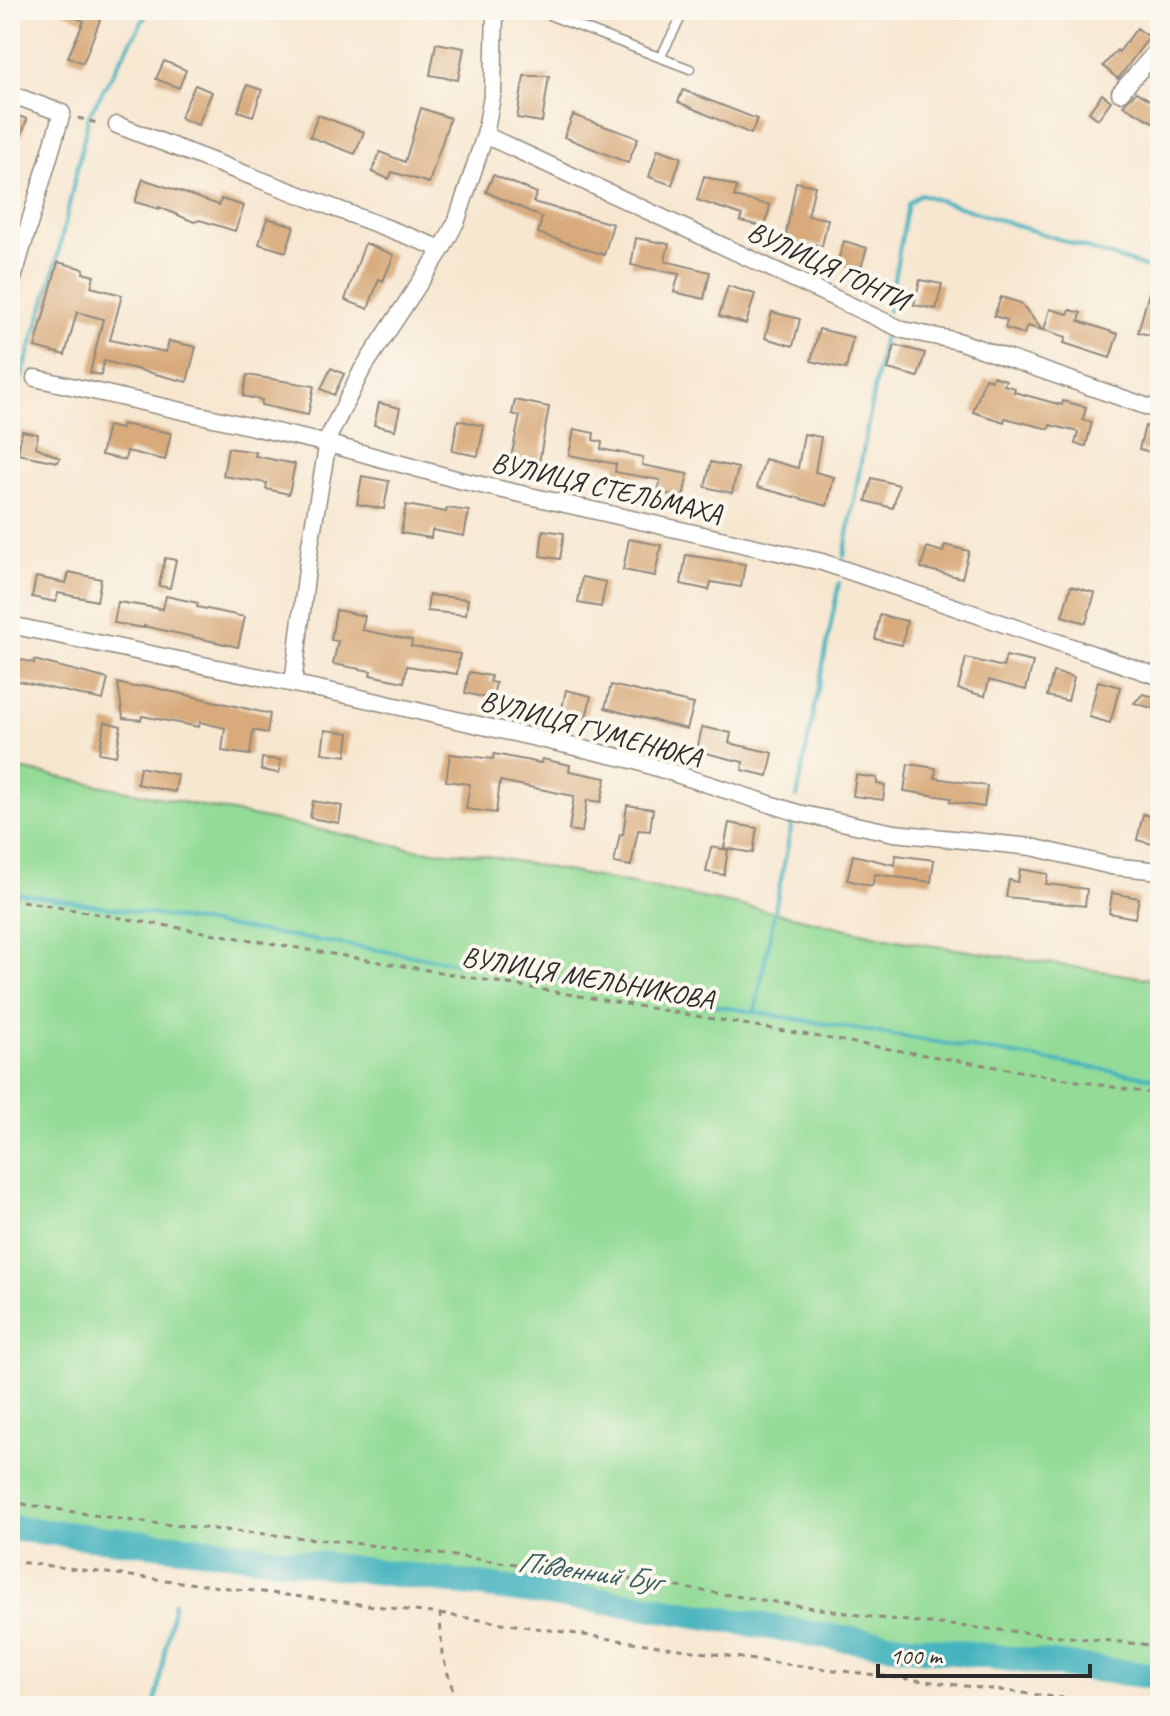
<svg xmlns="http://www.w3.org/2000/svg" width="1170" height="1716" viewBox="0 0 1170 1716" font-family="Caveat,sans-serif">
  <style>
    .green { fill: #93db96; stroke: #5f8360; stroke-width: 2 }
    .lines { fill: none; stroke-linecap: round; stroke-linejoin: round }
    .stream { stroke: #44b3be; stroke-width: 4 }
    .river { stroke: #44b3be; stroke-width: 26 }
    .building { fill: #d8aa7c }
    .lane-casing { stroke: #91897e; stroke-width: 11 }
    .street-casing { stroke: #91897e; stroke-width: 19 }
    .path { stroke: #91897e; stroke-width: 3; stroke-dasharray: 6 6; stroke-linecap: butt }
    .lane { stroke: #fff; stroke-width: 8 }
    .street { stroke: #fff; stroke-width: 16 }
    .labels { text-anchor: middle; stroke-width: 8; stroke-linejoin: round; paint-order: stroke }
    .street-label { font-size: 28px; fill: #2b2b2b; stroke: #fbf7ec }
    .water-label { font-size: 30px; font-style: italic; fill: #345b5e; stroke: #fbf7ec }
  </style>
  <rect width="100%" height="100%" fill="#fbf7ec"/>
  <filter id="ink" filterUnits="userSpaceOnUse"><feTurbulence type="fractalNoise" baseFrequency=".0125" numOctaves="2"/><feDisplacementMap in="SourceGraphic" scale="16" xChannelSelector="R" yChannelSelector="G"/><feConvolveMatrix kernelMatrix="1 2 1 2 8 2 1 2 1" color-interpolation-filters="sRGB"/></filter>
  <filter id="wash" filterUnits="userSpaceOnUse"><feTurbulence type="fractalNoise" baseFrequency=".006" numOctaves="4" result="noise"/><feDisplacementMap in="SourceGraphic" scale="32" xChannelSelector="R" yChannelSelector="G"/><feGaussianBlur stdDeviation="1.8" result="paint"/><feColorMatrix in="noise" values="0 0 0 0 0 0 0 0 0 0 0 0 0 0 0 0 0 1.4 0 .05"/><feComposite in="paint" operator="in"/></filter>
  <g filter="url(#wash)">
    <rect width="100%" height="100%" fill="#f7e7d1"/>
    <!-- green -->
    <path class="green" d="M 10,767 L 420,850 L 479,854 L 774,912 L 896,940 L 1160,980 L 1160,1677 L 837,1638 L 648,1607 L 209,1550 L 10,1528 Z"/>
    <g class="lines">
      <!-- stream -->
      <path class="stream" d="M 888,311 L 908,204 L 920,194 L 1160,272
        M 10,415 L 55,268 L 89,115 L 149,10
        M 844,556 L 884,335
        M 797,797 L 839,583
        M 10,892 L 403,954 L 1160,1079
        M 755,1012 L 793,818
        M 155,1706 L 174,1602"/>
      <!-- river -->
      <path class="river" d="M 10,1528 L 209,1550 L 648,1607 L 837,1638 L 1160,1677"/>
    </g>
    <g id="blocks">
      <!-- building -->
      <path class="building" d="M 57,10 L 104,10 L 83,63 L 68,57 L 84,21 Z
        M 1137,28 L 1149,37 L 1118,79 L 1103,66 L 1117,50 L 1119,52 Z
        M 436,43 L 464,48 L 458,80 L 430,75 Z
        M 164,61 L 186,70 L 179,88 L 156,79 Z
        M 524,76 L 549,76 L 542,122 L 517,118 Z
        M 195,85 L 212,92 L 198,125 L 180,118 Z
        M 247,85 L 262,90 L 253,116 L 238,111 Z
        M 683,90 L 757,119 L 751,134 L 678,102 Z
        M 1160,90 L 1160,126 L 1123,105 L 1136,92 L 1152,101 Z
        M 1102,94 L 1111,101 L 1098,119 L 1089,112 Z
        M 421,108 L 450,118 L 429,183 L 392,172 L 389,179 L 372,172 L 380,152 L 405,162 Z
        M 10,113 L 27,119 L 12,164 L 10,164 Z
        M 318,115 L 364,132 L 355,154 L 310,137 Z
        M 573,115 L 638,138 L 628,163 L 564,137 Z
        M 658,149 L 681,157 L 672,185 L 649,177 Z
        M 493,175 L 537,193 L 533,202 L 613,224 L 604,255 L 538,233 L 542,217 L 486,192 Z
        M 704,176 L 737,187 L 734,197 L 770,205 L 765,227 L 740,221 L 742,215 L 697,200 Z
        M 143,179 L 219,205 L 221,199 L 244,206 L 235,231 L 200,220 L 194,222 L 159,207 L 159,209 L 135,202 Z
        M 796,182 L 815,186 L 808,216 L 828,219 L 822,246 L 785,239 Z
        M 267,218 L 294,226 L 286,252 L 259,244 Z
        M 636,238 L 669,244 L 665,261 L 710,272 L 704,299 L 674,292 L 679,274 L 631,265 Z
        M 844,241 L 867,248 L 860,271 L 837,264 Z
        M 365,243 L 394,255 L 383,281 L 379,279 L 368,309 L 345,300 Z
        M 58,262 L 84,269 L 83,273 L 94,276 L 91,287 L 122,295 L 110,340 L 166,352 L 169,341 L 196,347 L 187,382 L 104,361 L 101,375 L 90,373 L 103,319 L 77,312 L 65,355 L 35,347 Z
        M 920,280 L 942,284 L 936,309 L 914,305 Z
        M 728,286 L 755,294 L 746,324 L 719,316 Z
        M 1150,289 L 1160,292 L 1160,338 L 1138,332 Z
        M 1001,297 L 1021,303 L 1042,330 L 1027,326 L 1024,334 L 1005,328 L 1007,320 L 994,316 Z
        M 1050,309 L 1068,314 L 1070,310 L 1081,313 L 1079,321 L 1118,334 L 1110,358 L 1064,343 L 1066,337 L 1044,330 Z
        M 772,312 L 800,319 L 793,346 L 765,338 Z
        M 819,329 L 853,337 L 846,369 L 811,361 Z
        M 895,345 L 925,353 L 918,377 L 888,369 Z
        M 331,368 L 344,374 L 334,395 L 321,389 Z
        M 247,375 L 314,386 L 308,415 L 261,405 L 262,400 L 243,396 Z
        M 993,376 L 1006,380 L 1004,385 L 1015,388 L 1014,392 L 1062,405 L 1063,401 L 1086,407 L 1083,420 L 1092,422 L 1086,446 L 1075,444 L 1078,432 L 1050,425 L 1049,429 L 1005,418 L 1004,422 L 973,412 L 985,378 L 992,380 Z
        M 515,400 L 549,407 L 538,468 L 510,462 L 520,416 L 512,414 Z
        M 379,403 L 400,408 L 395,430 L 374,425 Z
        M 458,420 L 484,426 L 478,456 L 452,451 Z
        M 122,424 L 171,433 L 165,460 L 127,451 L 125,460 L 101,455 L 108,426 L 121,429 Z
        M 1145,426 L 1160,430 L 1160,455 L 1139,449 Z
        M 574,429 L 594,433 L 593,440 L 602,442 L 601,449 L 643,457 L 642,465 L 688,474 L 683,497 L 658,492 L 660,480 L 615,472 L 616,464 L 569,455 Z
        M 22,431 L 38,434 L 36,447 L 60,458 L 58,462 L 18,454 Z
        M 804,434 L 821,437 L 815,472 L 834,477 L 827,506 L 757,487 L 765,459 L 798,468 Z
        M 228,448 L 256,452 L 255,456 L 295,464 L 289,494 L 266,489 L 267,483 L 223,476 Z
        M 711,462 L 738,468 L 732,493 L 705,487 Z
        M 362,476 L 389,481 L 384,509 L 357,504 Z
        M 872,478 L 899,485 L 893,508 L 866,501 Z
        M 406,505 L 446,512 L 447,508 L 469,511 L 464,536 L 432,530 L 431,538 L 401,533 Z
        M 543,530 L 564,533 L 560,559 L 540,556 Z
        M 629,539 L 661,545 L 655,576 L 623,570 Z
        M 945,545 L 969,551 L 962,578 L 921,568 L 927,547 L 943,552 Z
        M 686,555 L 745,564 L 741,587 L 711,582 L 709,590 L 681,584 Z
        M 165,558 L 176,560 L 170,588 L 159,586 Z
        M 69,572 L 101,579 L 97,601 L 58,593 L 56,602 L 32,597 L 36,577 L 66,583 Z
        M 582,577 L 606,582 L 601,607 L 578,603 Z
        M 1071,586 L 1095,593 L 1086,623 L 1062,616 Z
        M 429,595 L 468,599 L 466,615 L 427,611 Z
        M 166,596 L 198,603 L 197,607 L 245,617 L 238,647 L 144,626 L 144,628 L 114,623 L 118,602 L 163,609 Z
        M 336,610 L 365,616 L 362,630 L 412,640 L 411,646 L 460,654 L 457,674 L 407,666 L 404,682 L 370,675 L 371,671 L 333,664 L 338,641 L 331,640 Z
        M 880,615 L 907,621 L 902,645 L 875,639 Z
        M 1006,656 L 1033,662 L 1026,690 L 989,680 L 985,696 L 958,689 L 966,658 L 1003,667 Z
        M 10,657 L 34,663 L 34,660 L 108,679 L 103,700 L 10,679 Z
        M 469,672 L 491,676 L 490,682 L 496,683 L 492,699 L 465,693 Z
        M 1053,672 L 1074,677 L 1068,701 L 1047,696 Z
        M 1098,681 L 1120,687 L 1110,723 L 1089,717 Z
        M 118,683 L 133,687 L 147,686 L 270,714 L 267,733 L 253,730 L 250,755 L 222,751 L 225,728 L 200,722 L 199,727 L 142,716 L 141,720 L 123,718 Z
        M 611,685 L 694,704 L 687,729 L 605,708 Z
        M 566,690 L 591,696 L 586,718 L 561,713 Z
        M 1143,694 L 1159,698 L 1156,709 L 1134,703 Z
        M 105,722 L 121,726 L 116,756 L 99,753 Z
        M 702,727 L 731,733 L 729,743 L 773,753 L 768,776 L 742,770 L 743,762 L 697,751 Z
        M 325,730 L 349,733 L 346,756 L 322,753 Z
        M 450,754 L 493,759 L 494,754 L 541,763 L 542,759 L 570,765 L 569,771 L 606,778 L 601,802 L 587,800 L 582,832 L 569,830 L 574,796 L 500,781 L 496,813 L 466,809 L 470,784 L 446,781 Z
        M 262,758 L 281,760 L 279,773 L 261,770 Z
        M 908,764 L 936,768 L 935,778 L 987,786 L 984,807 L 950,802 L 951,798 L 904,791 Z
        M 140,767 L 178,775 L 175,792 L 137,784 Z
        M 856,775 L 877,778 L 877,784 L 885,785 L 883,800 L 853,796 Z
        M 313,801 L 342,806 L 339,823 L 310,818 Z
        M 627,805 L 653,809 L 650,831 L 638,830 L 631,866 L 614,863 L 620,834 L 623,835 Z
        M 1143,814 L 1160,819 L 1160,846 L 1137,840 Z
        M 729,823 L 757,828 L 753,853 L 724,848 Z
        M 711,847 L 728,850 L 724,875 L 706,872 Z
        M 853,855 L 895,865 L 896,855 L 934,860 L 931,882 L 875,874 L 872,886 L 847,880 Z
        M 1020,869 L 1048,874 L 1046,884 L 1087,889 L 1085,906 L 1006,897 L 1009,880 L 1018,882 Z
        M 1112,893 L 1139,898 L 1135,918 L 1109,913 Z"/>
    </g>
  </g>
  <g filter="url(#ink)">
    <use href="#blocks" fill-opacity="0" stroke="#91897e" stroke-width="2"/>
    <g class="lines">
      <defs>
        <path id="lane" d="M 527,10 L 549,15 L 690,69
          M 661,56 L 685,10"/>
        <path id="street" d="M 1120,93 L 1160,47
          M 10,94 L 62,113 L 10,289
          M 117,125 L 442,249
          M 485,135 L 903,330 L 958,341 L 1160,411
          M 35,378 L 329,444 L 459,480 L 822,562 L 1160,677
          M 10,625 L 352,696 L 632,760 L 798,813 L 894,833 L 1032,847 L 1111,866 L 1160,871
          M 293,684 L 310,545 L 329,436 L 362,370 L 442,249 L 457,220 L 485,135 L 493,91 L 495,10"/>
      </defs>
      <!-- lane casing -->
      <use href="#lane" class="lane-casing"/>
      <!-- street casing -->
      <use href="#street" class="street-casing"/>
      <!-- path -->
      <path class="path" d="M 78,118 L 101,124
        M 10,899 L 1160,1095
        M 10,1502 L 133,1521 L 346,1542 L 586,1573 L 879,1618 L 1160,1646
        M 10,1561 L 440,1614 L 442,1654 L 455,1697 L 454,1706
        M 440,1614 L 769,1662 L 1129,1706"/>
      <!-- lane -->
      <use href="#lane" class="lane"/>
      <!-- street -->
      <use href="#street" class="street"/>
    </g>
  </g>
  <g class="labels">
    <!-- street labels -->
    <g class="street-label">
      <text transform="translate(828 265) rotate(25)" y="10">ВУЛИЦЯ ГОНТИ</text>
      <text transform="translate(607 487) rotate(13)" y="10">ВУЛИЦЯ СТЕЛЬМАХА</text>
      <text transform="translate(591 728) rotate(15)" y="10">ВУЛИЦЯ ГУМЕНЮКА</text>
      <text transform="translate(588 977) rotate(10)" y="10">ВУЛИЦЯ МЕЛЬНИКОВА</text>
    </g>
    <!-- water labels -->
    <g class="water-label">
      <text transform="translate(589 1571) rotate(8)" y="10">Південний Буг</text>
    </g>
  </g>
  <!-- margin -->
  <rect width="1170" height="1716" fill="none" stroke="#fbf7ec" stroke-width="40"/>
  <!-- scale -->
  <path d="M878 1664v12h212v-12" fill="none" stroke="#2b2b2b" stroke-width="4"/>
  <text x="890" y="1664" font-size="24" fill="#2b2b2b" stroke="#fbf7ec" stroke-width="6" paint-order="stroke">100 m</text>
</svg>
